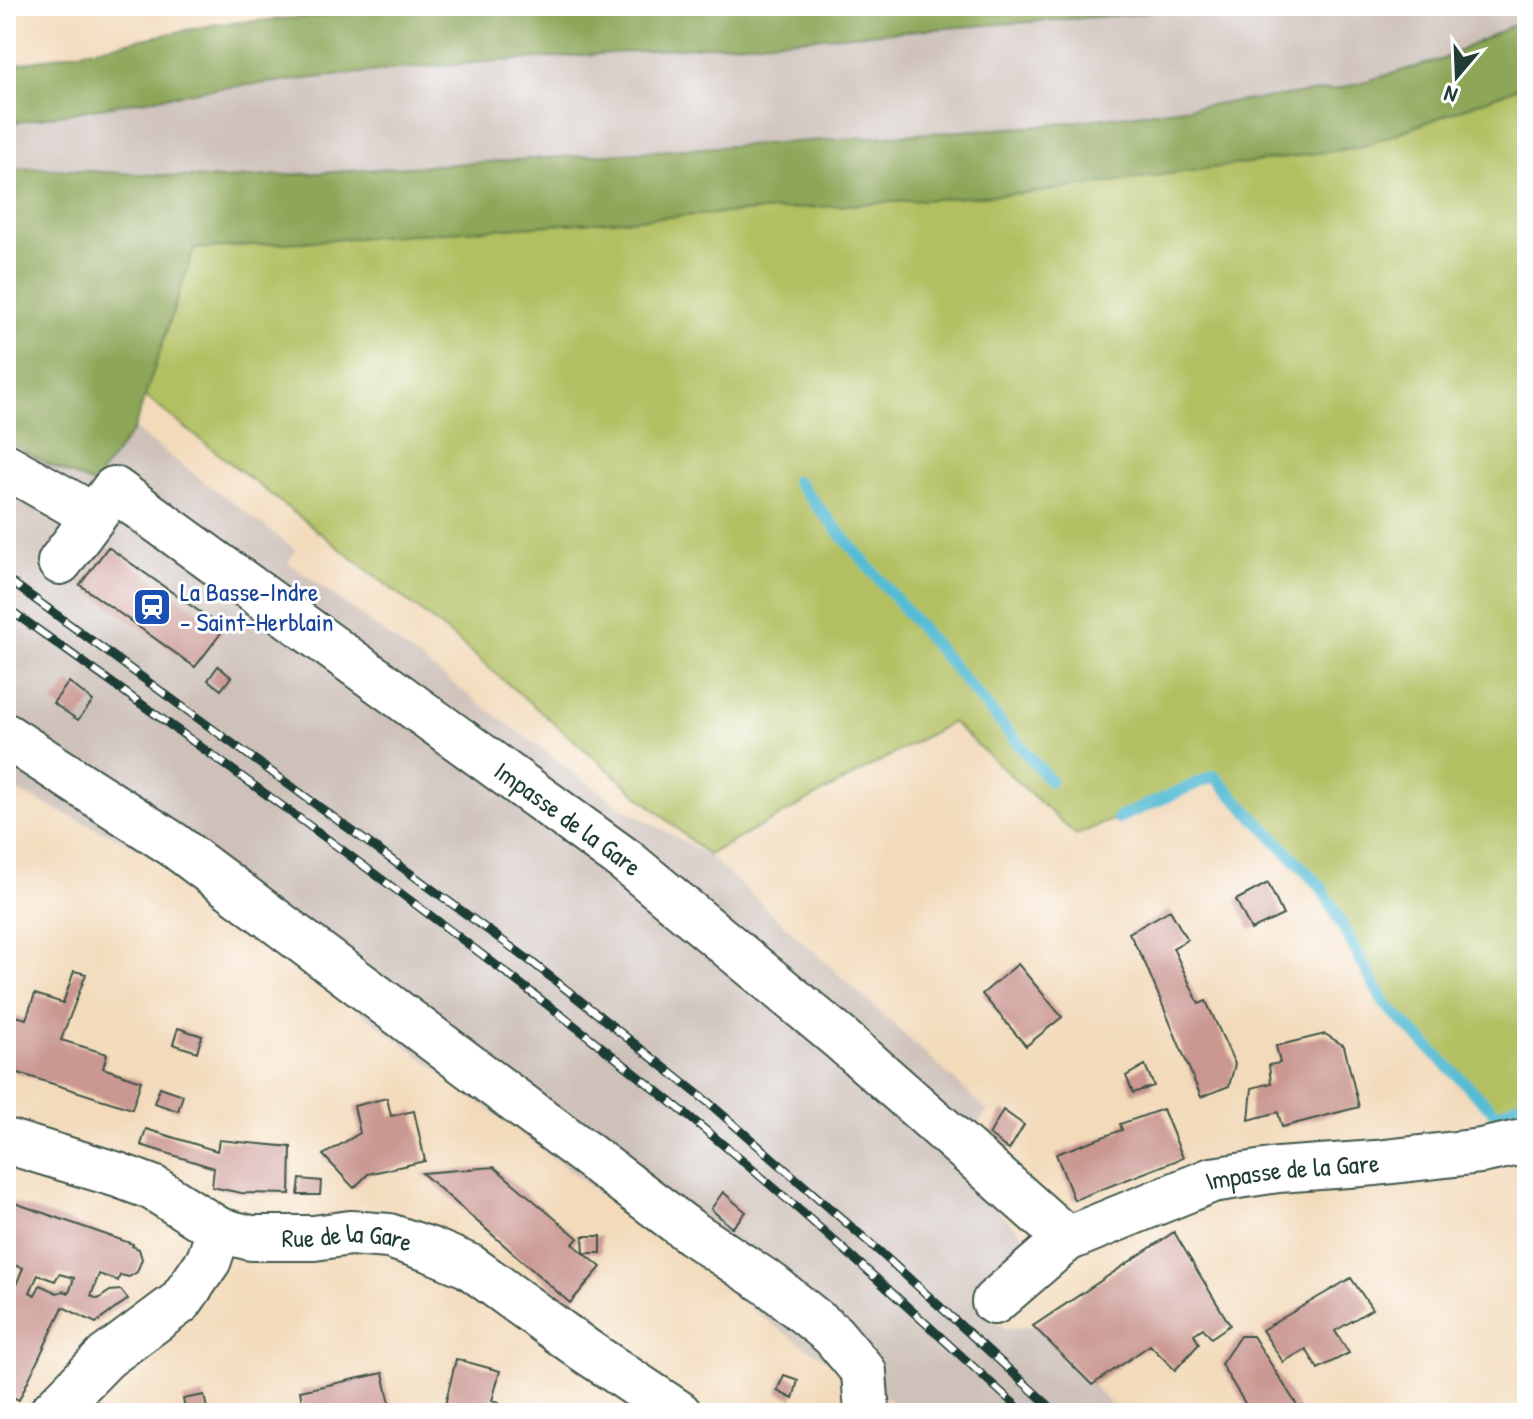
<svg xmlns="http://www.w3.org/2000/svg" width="1533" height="1419" viewBox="0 0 1533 1419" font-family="'Patrick Hand',sans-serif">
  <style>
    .industrial { fill: #cec1ba }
    .green { fill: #b2c062; stroke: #687e4b; stroke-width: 2 }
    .forest { fill: #8da658; stroke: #567246; stroke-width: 2 }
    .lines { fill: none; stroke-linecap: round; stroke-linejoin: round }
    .stream { stroke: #56bcd4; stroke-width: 12 }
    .building { fill: #ca9791; fill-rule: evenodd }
    .minor-casing { stroke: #3f5548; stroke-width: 48 }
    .minor { stroke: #fff; stroke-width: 44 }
    .rail-casing { stroke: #1f3d34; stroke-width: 9 }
    .rail { stroke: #fff; stroke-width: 6; stroke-dasharray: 18; stroke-linecap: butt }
    .labels { text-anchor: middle; stroke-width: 6; stroke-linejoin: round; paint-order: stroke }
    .transit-label { font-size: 26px; fill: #164399; stroke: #fff; text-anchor: start }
    .street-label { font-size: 26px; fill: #1f3d34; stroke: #fff }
  </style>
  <rect width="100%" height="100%" fill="#fff"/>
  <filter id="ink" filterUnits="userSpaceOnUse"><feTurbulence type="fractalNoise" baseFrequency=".0125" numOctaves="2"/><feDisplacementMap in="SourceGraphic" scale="16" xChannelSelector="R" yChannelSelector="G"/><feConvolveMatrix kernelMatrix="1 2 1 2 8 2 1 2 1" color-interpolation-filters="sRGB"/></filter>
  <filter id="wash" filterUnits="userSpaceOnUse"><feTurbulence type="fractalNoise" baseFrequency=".006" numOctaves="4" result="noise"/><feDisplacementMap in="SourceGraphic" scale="32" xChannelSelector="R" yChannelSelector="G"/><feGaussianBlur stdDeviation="1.8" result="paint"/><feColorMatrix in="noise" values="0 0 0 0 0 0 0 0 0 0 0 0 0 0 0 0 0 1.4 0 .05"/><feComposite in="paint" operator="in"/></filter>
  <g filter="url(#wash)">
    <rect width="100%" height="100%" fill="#f2daba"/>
    <!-- industrial -->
    <path class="industrial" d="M 452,6 L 1527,6 L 1527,84 L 1040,192 L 194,249 L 6,194 L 6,68 L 216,24 Z
      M 6,387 L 134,429 L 296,550 L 288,562 L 618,805 L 708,855 L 988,1111 L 945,1162 L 1027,1238 L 970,1296 L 1005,1329 L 1033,1326 L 1120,1413 L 909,1413 L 780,1330 L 186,879 L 132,845 L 6,786 Z"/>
    <!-- green -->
    <path class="green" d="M 1527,84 L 1527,1107 L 1497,1115 L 1384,1003 L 1322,888 L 1214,777 L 1076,835 L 952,722 L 708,855 L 452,636 L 87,351 L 194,249 L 1040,192 L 1361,147 Z"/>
    <!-- forest -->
    <path class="forest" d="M 452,6 L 1177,6 L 1134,14 L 408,68 L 210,89 L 6,124 L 6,63 L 9,66 L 217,24 Z
      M 1527,18 L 1527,84 L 1361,147 L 1040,192 L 194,249 L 134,429 L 93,484 L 48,464 L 6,441 L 6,170 L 37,168 L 223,179 L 1039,126 L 1338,89 L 1443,59 Z"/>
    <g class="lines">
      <!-- stream -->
      <path class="stream" d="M 796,481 L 1050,781
        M 1118,818 L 1214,776 L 1322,888 L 1384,1003 L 1497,1115 L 1527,1100"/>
    </g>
    <g id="blocks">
      <!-- building -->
      <path class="building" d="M 108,547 L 224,629 L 195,667 L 80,585 Z
        M 218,666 L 231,677 L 221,690 L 208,680 Z
        M 69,682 L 93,701 L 78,720 L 53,703 Z
        M 1268,883 L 1283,915 L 1251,930 L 1236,900 Z
        M 1170,910 L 1187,940 L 1173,948 L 1199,1004 L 1206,1001 L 1235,1064 L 1229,1086 L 1201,1097 L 1145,963 L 1129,933 Z
        M 1018,964 L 1062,1017 L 1026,1046 L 982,994 Z
        M 74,971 L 86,974 L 61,1040 L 107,1054 L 103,1068 L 141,1081 L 132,1109 L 6,1069 L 6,1013 L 26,1019 L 35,994 L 63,1003 Z
        M 178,1028 L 202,1036 L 197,1052 L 173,1044 Z
        M 1325,1034 L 1344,1046 L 1359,1107 L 1282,1127 L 1278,1112 L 1249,1120 L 1252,1088 L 1271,1083 L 1269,1065 L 1280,1063 L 1276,1046 Z
        M 1145,1065 L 1154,1086 L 1133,1093 L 1126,1076 Z
        M 160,1087 L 183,1095 L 178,1111 L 154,1103 Z
        M 387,1098 L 391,1116 L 414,1111 L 425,1161 L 368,1174 L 354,1188 L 323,1155 L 360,1133 L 354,1106 Z
        M 1163,1109 L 1183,1158 L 1074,1200 L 1056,1154 L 1122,1130 L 1120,1124 Z
        M 1003,1110 L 1024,1125 L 1009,1150 L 989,1135 Z
        M 146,1129 L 217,1151 L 219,1140 L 291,1147 L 290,1194 L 241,1193 L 212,1187 L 214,1168 L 141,1145 Z
        M 494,1167 L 578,1238 L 573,1244 L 601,1267 L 570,1303 L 422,1173 Z
        M 300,1179 L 321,1181 L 320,1195 L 298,1195 Z
        M 723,1192 L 746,1212 L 732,1228 L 711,1209 Z
        M 6,1200 L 133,1244 L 132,1246 L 139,1249 L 142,1259 L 137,1272 L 129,1277 L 120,1275 L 118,1281 L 99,1274 L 91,1296 L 98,1299 L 110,1291 L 121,1290 L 128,1299 L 96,1323 L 63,1307 L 19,1400 L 6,1394 L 6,1290 L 10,1282 L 16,1285 L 23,1268 L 6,1263 L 10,1244 L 6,1243 ZM 59,1274 L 74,1278 L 69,1293 L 63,1291 L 57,1293 L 40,1285 L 35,1295 L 30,1292 L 38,1275 L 55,1281 Z
        M 1174,1232 L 1230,1325 L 1211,1338 L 1203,1328 L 1194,1334 L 1199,1344 L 1175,1370 L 1150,1345 L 1092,1385 L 1033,1326 Z
        M 583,1236 L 601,1236 L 601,1253 L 584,1253 Z
        M 1351,1278 L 1372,1309 L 1335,1331 L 1349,1353 L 1318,1369 L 1306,1349 L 1283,1362 L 1262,1330 Z
        M 1240,1336 L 1253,1336 L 1302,1413 L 1251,1413 L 1221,1364 Z
        M 456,1359 L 500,1371 L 492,1401 L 499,1403 L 496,1413 L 449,1413 L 451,1406 L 445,1405 Z
        M 383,1373 L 392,1413 L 304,1413 L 300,1391 Z
        M 784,1375 L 798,1380 L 793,1399 L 777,1391 Z
        M 204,1395 L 208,1413 L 186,1413 L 183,1399 Z"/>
    </g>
  </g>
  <g filter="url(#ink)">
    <use href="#blocks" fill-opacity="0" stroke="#3f5548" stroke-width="2"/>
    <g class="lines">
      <defs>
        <g id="minor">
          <path d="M 6,466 L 94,516"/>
          <path id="s1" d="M 60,562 L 114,489 L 625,860 L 841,1039 L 1067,1239"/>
          <path d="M 6,736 L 174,845 L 692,1233 L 771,1285 L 833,1335 L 864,1372 L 867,1413"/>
          <path id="s2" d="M 6,1141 L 118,1175 L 153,1188 L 219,1230 L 251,1238 L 314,1238 L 350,1233 L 389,1236 L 431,1250 L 469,1266 L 586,1351 L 679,1413"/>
          <path id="s3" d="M 994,1302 L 1067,1239 L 1212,1180 L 1278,1170 L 1376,1163 L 1481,1151 L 1527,1141"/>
          <path d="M 51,1413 L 106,1357 L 180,1302 L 209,1260 L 219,1230"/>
        </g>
      </defs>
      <!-- minor casing -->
      <use href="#minor" class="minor-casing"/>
      <!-- minor -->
      <use href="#minor" class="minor"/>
      <defs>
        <path id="rail" d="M 6,578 L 533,963 L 709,1103 L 880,1252 L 1057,1413
          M 6,607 C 238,773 470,939 692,1119 C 806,1212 915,1314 1024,1413"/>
      </defs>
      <!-- rail casing -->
      <use href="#rail" class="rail-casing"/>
      <!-- rail -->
      <use href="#rail" class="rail"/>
    </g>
  </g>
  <!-- icons -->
  <defs>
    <symbol id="station-square" viewBox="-11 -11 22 22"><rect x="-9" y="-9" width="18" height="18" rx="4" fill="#1a4fb4" stroke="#fff"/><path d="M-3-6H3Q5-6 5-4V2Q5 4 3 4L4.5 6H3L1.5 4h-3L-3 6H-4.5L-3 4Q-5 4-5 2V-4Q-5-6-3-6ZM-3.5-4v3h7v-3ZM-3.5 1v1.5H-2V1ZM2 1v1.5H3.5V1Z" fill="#fff"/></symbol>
  </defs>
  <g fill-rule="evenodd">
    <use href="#station-square" x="130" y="585" width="44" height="44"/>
  </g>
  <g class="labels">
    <!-- transit labels -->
    <g class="transit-label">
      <text x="180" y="601">La Basse-Indre<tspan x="180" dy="30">- Saint-Herblain</tspan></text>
    </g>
    <!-- street labels -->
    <g class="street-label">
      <text dy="9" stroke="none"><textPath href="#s1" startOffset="652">Impasse de la Gare</textPath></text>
      <text dy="9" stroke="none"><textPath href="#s3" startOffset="334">Impasse de la Gare</textPath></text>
      <text dy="9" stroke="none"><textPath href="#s2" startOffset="362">Rue de la Gare</textPath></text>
    </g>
  </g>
  <!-- margin -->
  <rect width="1533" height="1419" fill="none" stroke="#fff" stroke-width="32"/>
  <!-- north arrow -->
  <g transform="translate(1457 76) rotate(199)" stroke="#ffffff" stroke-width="6" paint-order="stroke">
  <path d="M0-6L14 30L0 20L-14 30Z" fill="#1f3d34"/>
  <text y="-12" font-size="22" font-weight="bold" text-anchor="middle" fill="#1f3d34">N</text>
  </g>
</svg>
